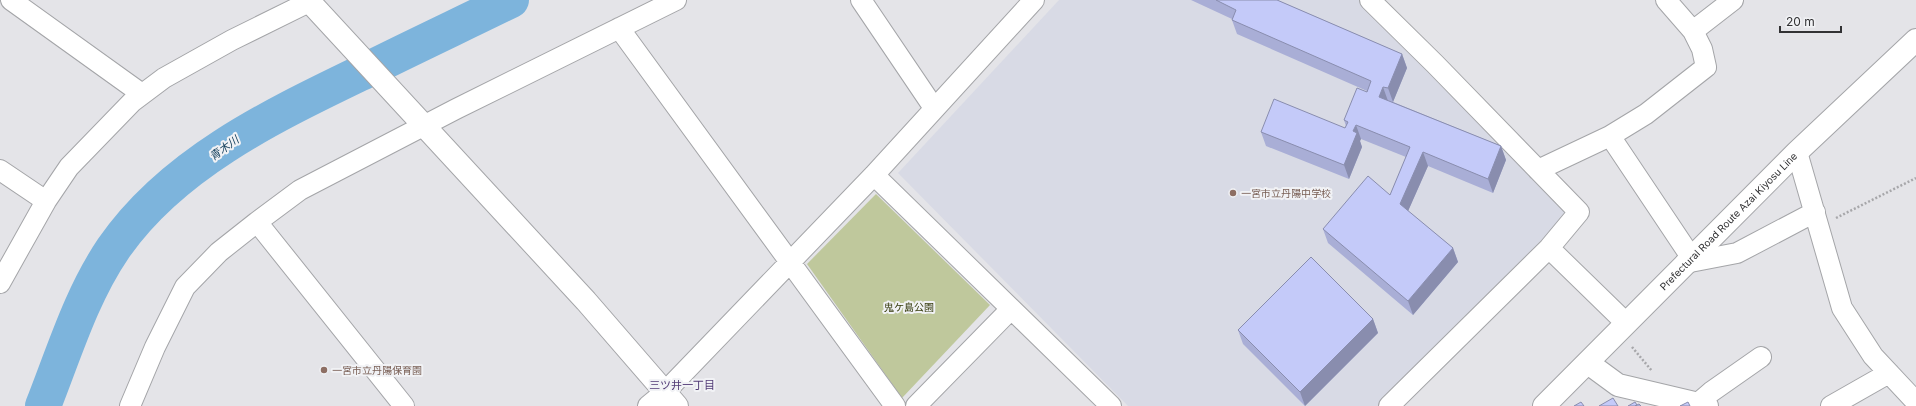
<svg xmlns="http://www.w3.org/2000/svg" width="1916" height="406" viewBox="0 0 1916 406" font-family="Inter,'Noto Sans JP',sans-serif">
  <style>
    .built { fill: #d8dae5 }
    .green { fill: #bfc89c }
    .lines { fill: none; stroke-linecap: round; stroke-linejoin: round }
    .river { stroke: #7db4dc; stroke-width: 36 }
    .street-casing { stroke: #a4a5a8; stroke-width: 22 }
    .secondary-casing { stroke: #a4a5a8; stroke-width: 24 }
    .path { stroke: #a7a7aa; stroke-width: 2.5; stroke-dasharray: 2 2; stroke-linecap: butt }
    .street { stroke: #fff; stroke-width: 20 }
    .secondary { stroke: #fff; stroke-width: 22 }
    .wall { fill: #a9aed6 }
    .shaded-wall { fill: #898dae }
    .building { fill: #c4caf9; stroke: #898dae }
    .education-dot { fill: #8d6e63; stroke: #f1f2f5; stroke-width: 1.5 }
    .labels { text-anchor: middle; stroke-width: 4; stroke-linejoin: round; paint-order: stroke }
    .education-label { font-size: 10px; fill: #785e54; stroke: #f1f2f5; text-anchor: start }
    .street-label { font-size: 10px; fill: #323234; stroke: #f1f2f5 }
    .park-label { font-size: 10px; fill: #33390a; stroke: #f1f2f5 }
    .water-label { font-size: 11px; font-style: italic; fill: #17425e; stroke: #f1f2f5 }
    .neighbourhood-label { font-size: 11px; fill: #513a76; stroke: #f1f2f5 }
  </style>
  <rect width="100%" height="100%" fill="#e4e4e8"/>
  <!-- built -->
  <path class="built" d="M 1059,0 L 1364,0 L 1569,213 L 1389,406 L 1128,406 L 898,173 Z"/>
  <!-- green -->
  <path class="green" d="M 876,194 L 990,305 L 902,398 L 807,264 Z"/>
  <g class="lines">
    <!-- river -->
    <path class="river" d="M 43,406 C 64,353 81,296 113,249 C 172,163 274,115 365,71 C 413,47 462,24 511,0"/>
    <defs>
      <path id="street" d="M 11,0 L 142,94
        M 861,0 L 934,108
        M 1370,0 L 1435,64 L 1579,212 L 1549,248 L 1389,406
        M 1666,0 L 1693,31
        M 619,28 L 895,406
        M 1610,136 L 1691,257
        M 1797,152 L 1842,308 L 1873,356 L 1916,402
        M 0,170 L 46,201
        M 1538,170 L 1610,136 L 1646,114 L 1706,67 L 1702,49 L 1693,31 L 1733,0
        M 874,175 L 1111,406
        M 257,222 L 404,406
        M 1549,248 L 1626,323
        M 1685,263 L 1737,253 L 1815,212
        M 0,283 L 46,201 L 69,167 L 132,102 L 164,78 L 232,40 L 313,0
        M 1697,404 L 1711,392 L 1761,357
        M 130,406 L 155,347 L 185,287 L 219,252 L 257,222 L 300,190 L 456,109 L 676,0
        M 648,406 L 665,392 L 874,175 L 1034,0
        M 916,406 L 1011,309
        M 1831,406 L 1889,373"/>
      <g id="secondary">
        <path d="M 308,0 L 586,301 L 677,406"/>
        <path d="M 1588,363 L 1618,385 L 1707,406"/>
        <path id="s1" d="M 1544,406 L 1797,152 L 1916,40"/>
      </g>
    </defs>
    <!-- street casing -->
    <use href="#street" class="street-casing"/>
    <!-- secondary casing -->
    <use href="#secondary" class="secondary-casing"/>
    <!-- path -->
    <path class="path" d="M 1836,218 L 1916,178
      M 1632,347 L 1652,371"/>
    <!-- street -->
    <use href="#street" class="street"/>
    <!-- secondary -->
    <use href="#secondary" class="secondary"/>
  </g>
  <!-- wall -->
  <path class="wall" d="M 1191,0 L 1277,0 L 1402,54 L 1407,68 L 1393,102 L 1501,146 L 1506,160 L 1493,193 L 1428,166 L 1408,211 L 1453,248 L 1458,262 L 1413,315 L 1328,243 L 1323,229 L 1390,195 L 1406,157 L 1361,139 L 1360,141 L 1362,147 L 1349,179 L 1266,146 L 1261,132 L 1345,128 L 1346,126 L 1344,120 L 1367,91 L 1237,34 L 1232,20 L 1232,19 Z
    M 1373,319 L 1378,333 L 1305,406 L 1243,344 L 1238,330 Z"/>
  <!-- shaded-wall -->
  <path class="shaded-wall" d="M 1402,54 L 1407,68 L 1393,102 L 1388,88 Z
    M 1383,87 L 1388,101 L 1379,97 Z
    M 1356,125 L 1361,139 L 1360,141 L 1362,147 L 1349,179 L 1344,165 L 1353,131 Z
    M 1501,146 L 1506,160 L 1493,193 L 1488,179 Z
    M 1423,152 L 1428,166 L 1405,218 L 1400,204 Z
    M 1453,248 L 1458,262 L 1413,315 L 1408,301 Z
    M 1373,319 L 1378,333 L 1305,406 L 1300,392 Z"/>
  <!-- building -->
  <path class="building" d="M 1216,0 L 1277,0 L 1402,54 L 1388,88 L 1383,87 L 1379,97 L 1501,146 L 1488,179 L 1423,152 L 1400,204 L 1453,248 L 1408,301 L 1323,229 L 1368,176 L 1390,195 L 1410,147 L 1356,125 L 1353,131 L 1357,133 L 1344,165 L 1261,132 L 1274,99 L 1345,128 L 1348,122 L 1344,120 L 1357,88 L 1367,92 L 1371,81 L 1232,20 L 1236,10 Z
    M 1311,257 L 1373,319 L 1300,392 L 1238,330 Z
    M 1613,398 L 1618,406 L 1599,406 Z
    M 1581,402 L 1584,406 L 1574,406 Z
    M 1635,402 L 1637,405 L 1635,406 L 1628,406 Z
    M 1688,402 L 1690,406 L 1680,406 Z
    M 1639,404 L 1641,406 L 1635,406 Z"/>
  <!-- markers -->
  <g class="education-dot">
    <circle cx="1233" cy="193" r="4"/>
    <circle cx="324" cy="370" r="4"/>
  </g>
  <g class="labels">
    <!-- education labels -->
    <g class="education-label">
      <text x="1241" y="197">一宮市立丹陽中学校</text>
      <text x="332" y="374">一宮市立丹陽保育園</text>
    </g>
    <!-- street labels -->
    <g class="street-label">
      <text dy="4" stroke="none"><textPath href="#s1" startOffset="261">Prefectural Road Route Azai Kiyosu Line</textPath></text>
    </g>
    <!-- park labels -->
    <g class="park-label">
      <text x="909" y="311">鬼ケ島公園</text>
    </g>
    <!-- water labels -->
    <g class="water-label">
      <text transform="translate(224 148) rotate(-36)" y="4">青木川</text>
    </g>
    <!-- neighbourhood labels -->
    <g class="neighbourhood-label">
      <text x="682" y="389">三ツ井一丁目</text>
    </g>
  </g>
  <!-- scale -->
  <path d="M1780 26v6h61v-6" fill="none" stroke="#323234" stroke-width="2"/>
  <text x="1786" y="26" font-size="12" fill="#323234" stroke="#f1f2f5" stroke-width="3" paint-order="stroke">20 m</text>
</svg>
